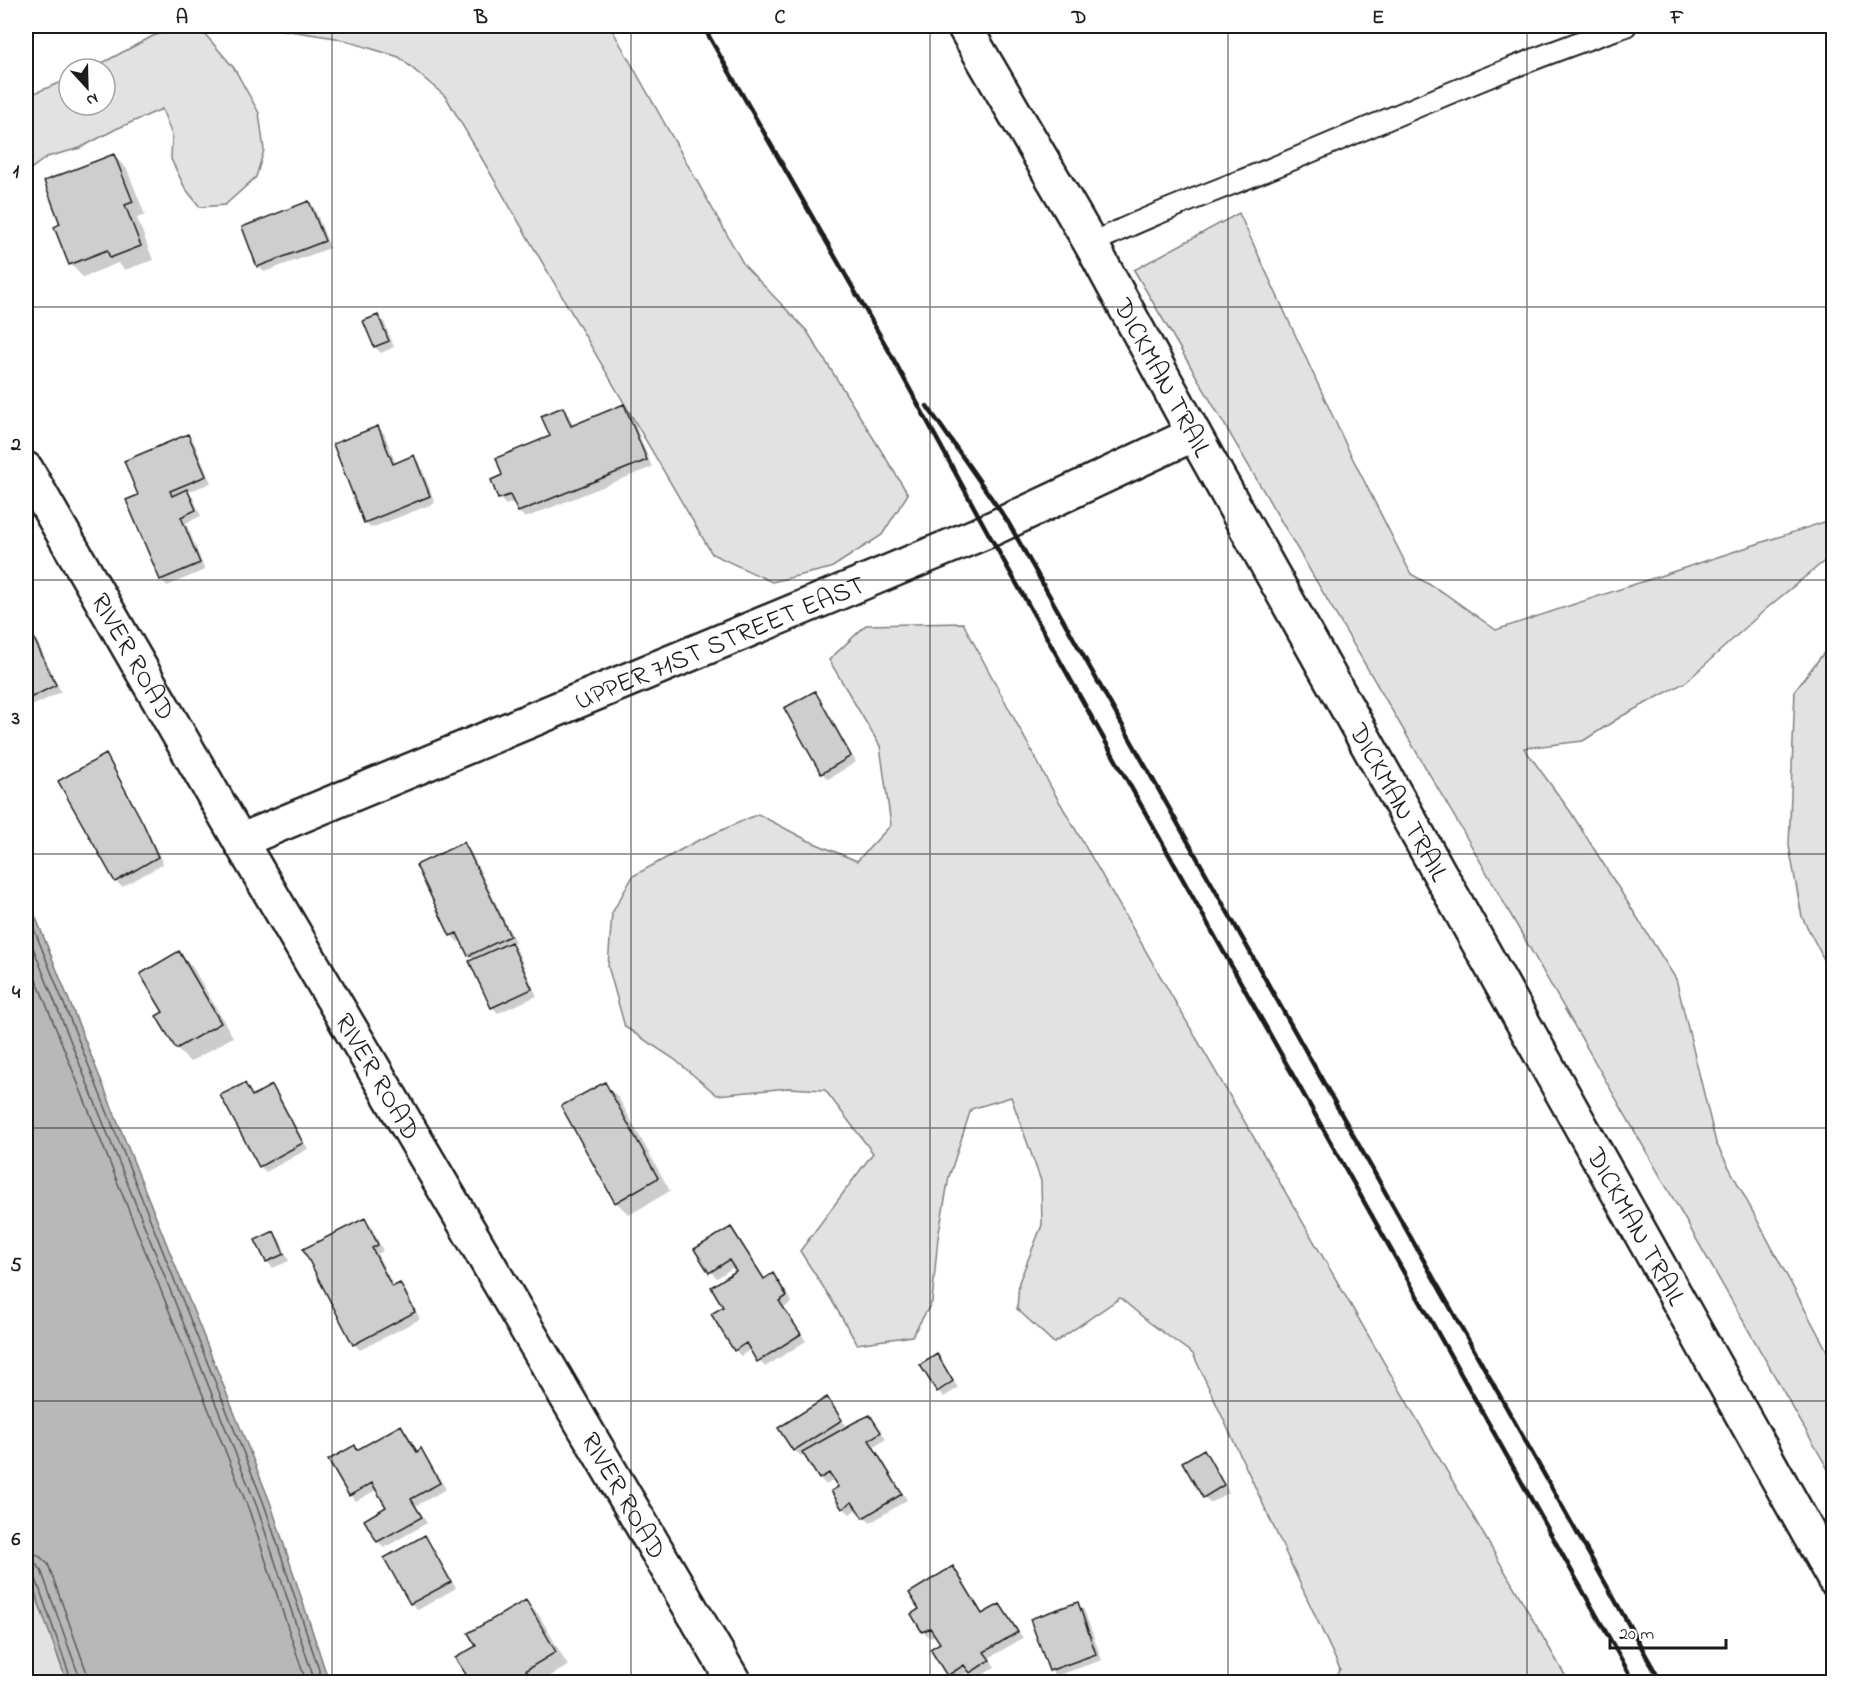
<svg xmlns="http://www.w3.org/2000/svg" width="1859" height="1708" viewBox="0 0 1859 1708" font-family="'Indie Flower',sans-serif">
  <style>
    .green { fill: #e2e2e2; stroke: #7f7f7f; stroke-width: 1.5 }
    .water { fill: #b8b8b8; stroke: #7a7a7a; stroke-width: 1.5 }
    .shadow { fill: #0003 }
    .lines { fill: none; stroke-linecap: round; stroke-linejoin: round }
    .shore { stroke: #5a5a5a; stroke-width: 1.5 }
    .building { fill: #cecece; stroke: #1c1c1c; stroke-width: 1.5 }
    .service-casing { stroke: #1c1c1c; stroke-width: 24 }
    .minor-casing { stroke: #1c1c1c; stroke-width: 38 }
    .tertiary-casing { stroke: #1c1c1c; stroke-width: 38 }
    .service { stroke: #fff; stroke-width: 20 }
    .minor { stroke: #fff; stroke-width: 33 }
    .tertiary { stroke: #fff; stroke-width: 33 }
    .rail { stroke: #1c1c1c; stroke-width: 4.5 }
    .grid { fill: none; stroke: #1c1c1c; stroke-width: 1.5; stroke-opacity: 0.55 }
    .labels { text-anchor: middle; stroke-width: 5; stroke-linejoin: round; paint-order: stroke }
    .street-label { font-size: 27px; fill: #1c1c1c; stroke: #fff }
    .neatline { fill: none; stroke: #1c1c1c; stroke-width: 2 }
    .grid-label { font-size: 20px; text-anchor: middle; font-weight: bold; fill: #1c1c1c }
  </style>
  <rect width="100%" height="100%" fill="#fff"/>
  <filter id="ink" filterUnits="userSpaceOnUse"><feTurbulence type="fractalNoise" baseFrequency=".0167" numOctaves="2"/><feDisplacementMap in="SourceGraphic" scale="12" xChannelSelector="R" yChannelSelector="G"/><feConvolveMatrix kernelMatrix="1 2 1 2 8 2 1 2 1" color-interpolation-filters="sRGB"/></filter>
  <g filter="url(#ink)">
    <!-- green -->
    <path class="green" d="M 185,26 L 198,26 L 234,68 L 259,113 L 264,150 L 256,177 L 225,205 L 200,207 L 185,188 L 171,159 L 172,135 L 162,109 L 116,129 L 80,148 L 47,157 L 28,171 L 27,197 L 26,198 L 26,93 L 37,92 L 69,79 L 69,105 L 105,105 L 105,69 L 91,69 L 153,36 Z
      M 267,26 L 610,26 L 744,265 L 807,331 L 908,494 L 882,535 L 831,568 L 772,582 L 712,554 L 446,97 L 399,57 L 336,38 L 270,28 Z
      M 1239,213 L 1347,447 L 1411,574 L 1444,593 L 1496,630 L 1833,519 L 1833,554 L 1767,608 L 1686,682 L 1622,716 L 1583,741 L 1524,748 L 1570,811 L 1676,979 L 1716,1143 L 1833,1362 L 1833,1478 L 1468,840 L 1134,270 Z
      M 963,623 L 1052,789 L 1569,1682 L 1331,1682 L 1340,1669 L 1193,1354 L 1150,1323 L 1120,1298 L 1054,1343 L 1017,1309 L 1019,1282 L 1042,1225 L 1041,1181 L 1011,1097 L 971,1109 L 949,1177 L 938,1238 L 932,1302 L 912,1336 L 857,1344 L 831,1299 L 800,1251 L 873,1153 L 825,1090 L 788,1088 L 717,1095 L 674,1059 L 625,1027 L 608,966 L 612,913 L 633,876 L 695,842 L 758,814 L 807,840 L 857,861 L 891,825 L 880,746 L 829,660 L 866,625 Z
      M 1833,641 L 1833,977 L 1802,917 L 1789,846 L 1795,690 Z
      M 26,1567 L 67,1682 L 26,1682 Z"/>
    <!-- water -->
    <path class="water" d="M 26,893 L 270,1502 L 329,1682 L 67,1682 L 26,1567 Z"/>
    <!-- shadow -->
    <path class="shadow" d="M 114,156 L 127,169 L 145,215 L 137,218 L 153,260 L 125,270 L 118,263 L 83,277 L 70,264 L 62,225 Z
      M 309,203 L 315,209 L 330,248 L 264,272 L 258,266 Z
      M 378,316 L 384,322 L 394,347 L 381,353 L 375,347 L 365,322 Z
      M 623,406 L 630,412 L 652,467 L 525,518 L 519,512 L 513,502 L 506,505 L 500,499 L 492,481 L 504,476 L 552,437 L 563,408 L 569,415 L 574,427 Z
      M 378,427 L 384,433 L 396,464 L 414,457 L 420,463 L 435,503 L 371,528 L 365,522 Z
      M 187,436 L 194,442 L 211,483 L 188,492 L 193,497 L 201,516 L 186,523 L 205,570 L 167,586 L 161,579 L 140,495 Z
      M 26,618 L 61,692 L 26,709 Z
      M 815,693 L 821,699 L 856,762 L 828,779 L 822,773 Z
      M 105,756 L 111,762 L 148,831 L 163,864 L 122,887 L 116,881 Z
      M 464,843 L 470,850 L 515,942 L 511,944 L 517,950 L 537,996 L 498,1013 L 492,1007 L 474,960 L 469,955 L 462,940 L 458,942 L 452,936 L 418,865 Z
      M 179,953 L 192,966 L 233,1037 L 190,1062 L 177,1049 L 158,1017 L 165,1012 Z
      M 245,1084 L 254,1096 L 272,1087 L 278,1093 L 308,1149 L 266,1172 L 260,1166 Z
      M 604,1084 L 618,1097 L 670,1191 L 629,1215 L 616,1202 Z
      M 364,1220 L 371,1226 L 383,1251 L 377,1254 L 394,1287 L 399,1285 L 406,1291 L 420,1319 L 360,1350 L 354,1344 Z
      M 731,1229 L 737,1235 L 766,1280 L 772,1275 L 779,1281 L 792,1302 L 784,1308 L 806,1341 L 765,1367 L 751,1349 L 741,1356 L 735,1350 L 725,1307 L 738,1272 L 735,1266 L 717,1278 L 711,1272 L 697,1250 Z
      M 274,1233 L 280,1239 L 289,1261 L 273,1268 L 267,1262 L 257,1241 Z
      M 936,1356 L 942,1362 L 958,1388 L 944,1397 L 938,1391 L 922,1365 Z
      M 827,1399 L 833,1405 L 847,1428 L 870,1417 L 876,1423 L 886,1439 L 874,1447 L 907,1500 L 870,1523 L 858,1508 L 850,1514 L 843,1508 L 840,1488 L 835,1479 L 826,1485 L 820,1478 L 805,1454 L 801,1456 L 794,1450 Z
      M 401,1427 L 407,1433 L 418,1452 L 421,1450 L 427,1457 L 446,1489 L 416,1506 L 427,1523 L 384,1548 L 378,1541 L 366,1520 L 388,1507 L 378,1489 L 356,1501 L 350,1495 L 354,1447 L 359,1451 Z
      M 1204,1451 L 1210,1457 L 1229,1492 L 1210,1503 L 1204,1497 Z
      M 424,1537 L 430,1543 L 456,1588 L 418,1610 L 411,1603 L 386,1558 Z
      M 953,1568 L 959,1575 L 984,1615 L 1000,1605 L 1006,1612 L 1023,1638 L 989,1658 L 995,1667 L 977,1679 L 970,1671 L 954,1681 L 948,1675 L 942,1643 L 936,1634 L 930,1638 L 923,1631 L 913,1614 L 921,1609 Z
      M 526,1602 L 539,1615 L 568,1666 L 540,1682 L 473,1682 L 457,1659 L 478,1647 Z
      M 1078,1604 L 1084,1610 L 1102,1660 L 1056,1676 L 1050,1670 Z"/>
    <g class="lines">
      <!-- shore -->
      <path class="shore" d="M 26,909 L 264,1504 L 323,1682
        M 26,930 L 257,1507 L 315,1682
        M 26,954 L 249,1510 L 306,1682
        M 26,1552 L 38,1555 L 48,1564 L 87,1673 L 89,1682
        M 26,1561 L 35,1563 L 41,1570 L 79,1676 L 80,1682
        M 26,1569 L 30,1569 L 34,1573 L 72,1682"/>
    </g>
    <!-- building -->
    <path class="building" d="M 114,154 L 133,202 L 125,205 L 141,246 L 110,258 L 107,250 L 69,265 L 54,227 L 60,224 L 44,181 Z
      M 309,201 L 325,241 L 257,267 L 242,227 Z
      M 378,315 L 389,341 L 374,347 L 363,321 Z
      M 624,404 L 647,460 L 518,512 L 510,495 L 498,499 L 491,480 L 502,475 L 496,458 L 550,436 L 541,416 L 563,407 L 571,426 Z
      M 378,426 L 393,464 L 414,455 L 430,496 L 364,523 L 333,444 Z
      M 188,434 L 206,476 L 170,491 L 172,496 L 187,489 L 196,510 L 181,517 L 200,563 L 160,580 L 126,500 L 138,495 L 124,461 Z
      M 26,622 L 56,685 L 26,700 Z
      M 815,691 L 851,756 L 821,774 L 784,708 Z
      M 106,754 L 143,823 L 158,857 L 115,882 L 58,781 Z
      M 464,842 L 510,936 L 468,956 L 457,933 L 450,936 L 416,865 Z
      M 511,942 L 532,989 L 491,1008 L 469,961 Z
      M 179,951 L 221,1023 L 176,1049 L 156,1016 L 163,1012 L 140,974 Z
      M 605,1082 L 658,1178 L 615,1203 L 561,1106 Z
      M 245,1083 L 252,1096 L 272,1085 L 303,1143 L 259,1167 L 220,1095 Z
      M 365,1218 L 378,1245 L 372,1248 L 392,1287 L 400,1283 L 415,1312 L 353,1345 L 303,1249 Z
      M 731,1227 L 764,1279 L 773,1273 L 787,1296 L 779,1301 L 801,1334 L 757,1362 L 746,1343 L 734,1351 L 711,1314 L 723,1307 L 711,1287 L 736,1271 L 729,1260 L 709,1273 L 694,1249 Z
      M 274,1231 L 284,1254 L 266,1262 L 255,1240 Z
      M 937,1354 L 953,1381 L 937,1392 L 920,1365 Z
      M 827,1397 L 842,1420 L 793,1451 L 778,1428 Z
      M 870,1415 L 881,1432 L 869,1440 L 902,1494 L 863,1518 L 852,1502 L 842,1509 L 831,1491 L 838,1487 L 829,1473 L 819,1479 L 802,1452 L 855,1422 Z
      M 401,1425 L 417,1452 L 421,1448 L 440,1483 L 411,1499 L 422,1517 L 377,1542 L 364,1520 L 386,1507 L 372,1483 L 349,1496 L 328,1460 L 355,1445 L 357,1450 Z
      M 1204,1449 L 1224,1485 L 1203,1498 L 1182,1462 Z
      M 425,1535 L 451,1582 L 410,1604 L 384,1558 Z
      M 953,1566 L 982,1614 L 1000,1604 L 1018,1632 L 984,1652 L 990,1660 L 970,1673 L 964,1665 L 947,1676 L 930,1649 L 940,1643 L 930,1628 L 922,1632 L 911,1614 L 919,1609 L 909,1593 Z
      M 526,1600 L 556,1652 L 526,1670 L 534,1682 L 471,1682 L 455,1658 L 476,1646 L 468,1633 Z
      M 1078,1602 L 1096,1654 L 1049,1671 L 1030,1619 Z"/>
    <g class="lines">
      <defs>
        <path id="service" d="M 1091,244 C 1159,210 1231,186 1301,156 C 1408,111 1515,63 1626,26"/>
        <g id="minor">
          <path id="s1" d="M 26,469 L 240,841 L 734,1682"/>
          <path id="s2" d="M 240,841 L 987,531 L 1194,434"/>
        </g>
        <g id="tertiary">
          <path id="s3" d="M 964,26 L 1091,244 L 1194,434 L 1834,1579"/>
        </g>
      </defs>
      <!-- service casing -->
      <use href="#service" class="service-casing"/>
      <!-- minor casing -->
      <use href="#minor" class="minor-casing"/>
      <!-- tertiary casing -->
      <use href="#tertiary" class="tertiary-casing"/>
      <!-- service -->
      <use href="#service" class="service"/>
      <!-- minor -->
      <use href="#minor" class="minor"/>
      <!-- tertiary -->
      <use href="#tertiary" class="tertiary"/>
      <!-- rail -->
      <path class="rail" d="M 703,26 L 889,351 L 987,531 L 1634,1682
        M 927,406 L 1008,522 L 1661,1682"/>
    </g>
  </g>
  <!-- grid -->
  <path class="grid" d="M 332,26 L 332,1682M 631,26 L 631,1682M 930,26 L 930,1682M 1228,26 L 1228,1682M 1527,26 L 1527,1682M 26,307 L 1834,307M 26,580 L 1834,580M 26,854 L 1834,854M 26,1128 L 1834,1128M 26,1401 L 1834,1401"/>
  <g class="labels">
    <!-- street labels -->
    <g class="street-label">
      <text dy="9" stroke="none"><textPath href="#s3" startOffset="404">DICKMAN TRAIL</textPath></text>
      <text dy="9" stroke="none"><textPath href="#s2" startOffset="519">UPPER 71ST STREET EAST</textPath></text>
      <text dy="9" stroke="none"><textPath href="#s1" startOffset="216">RIVER ROAD</textPath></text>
      <text dy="9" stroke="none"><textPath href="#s3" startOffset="890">DICKMAN TRAIL</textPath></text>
      <text dy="9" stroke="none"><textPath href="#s1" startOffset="702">RIVER ROAD</textPath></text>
      <text dy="9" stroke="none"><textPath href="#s3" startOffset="1376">DICKMAN TRAIL</textPath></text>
      <text dy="9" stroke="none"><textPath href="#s1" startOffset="1188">RIVER ROAD</textPath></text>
    </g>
  </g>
  <!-- margin -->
  <rect width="1859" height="1708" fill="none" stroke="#fff" stroke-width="66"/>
  <!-- north arrow -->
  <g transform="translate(87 87) rotate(158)"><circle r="28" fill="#ffffff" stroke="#a4a4a4" stroke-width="1.5"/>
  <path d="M0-4.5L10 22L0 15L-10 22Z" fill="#1c1c1c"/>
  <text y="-9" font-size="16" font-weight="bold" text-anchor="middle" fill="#1c1c1c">N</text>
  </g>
  <!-- scale -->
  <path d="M1610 1639v9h116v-9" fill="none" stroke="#1c1c1c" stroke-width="3"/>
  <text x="1619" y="1639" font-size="18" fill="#1c1c1c" stroke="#ffffff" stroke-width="4.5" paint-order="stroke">20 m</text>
  <rect x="33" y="33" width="1793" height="1642" class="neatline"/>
  <g class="grid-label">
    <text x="182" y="23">A</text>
    <text x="481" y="23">B</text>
    <text x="780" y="23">C</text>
    <text x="1079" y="23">D</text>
    <text x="1378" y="23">E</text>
    <text x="1677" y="23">F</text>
    <text x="16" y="177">1</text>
    <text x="16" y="450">2</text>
    <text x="16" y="724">3</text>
    <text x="16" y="998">4</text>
    <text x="16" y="1271">5</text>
    <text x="16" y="1545">6</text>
  </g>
</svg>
